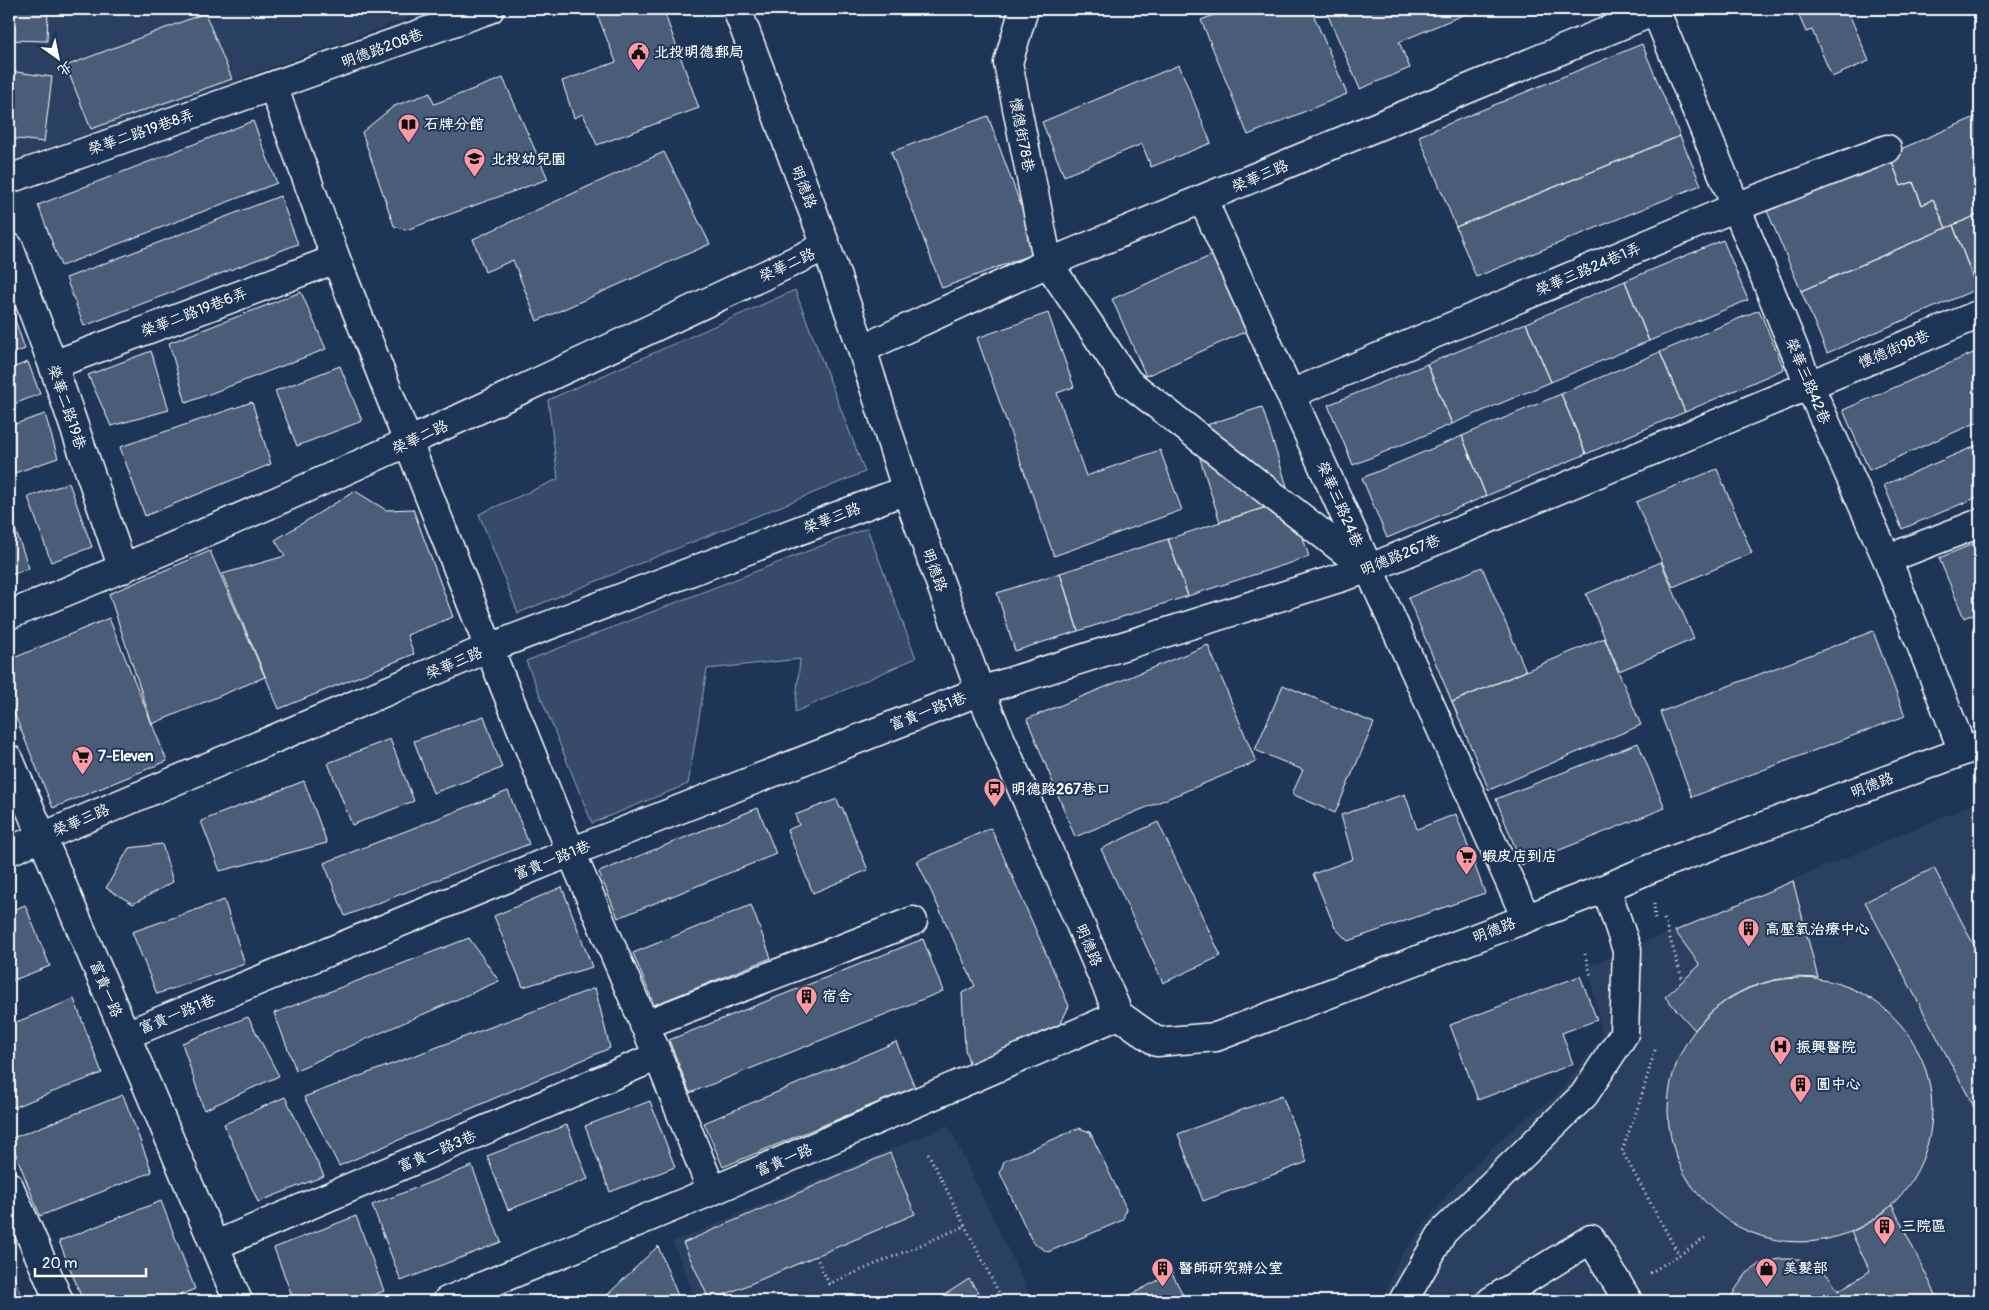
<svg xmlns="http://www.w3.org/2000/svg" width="1989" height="1310" viewBox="0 0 1989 1310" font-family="Pangolin,'LXGW WenKai TC',sans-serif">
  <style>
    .built { fill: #2a4161 }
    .green { fill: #364b69; stroke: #9aa5b4 }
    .building { fill: #4a5d79; stroke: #fff }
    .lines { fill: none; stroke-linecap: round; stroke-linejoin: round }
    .minor-casing { stroke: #fff; stroke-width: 31 }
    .path { stroke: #fff; stroke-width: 3; stroke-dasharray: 1 4; stroke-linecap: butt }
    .minor { stroke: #1d3557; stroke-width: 28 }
    .labels { text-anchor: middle; stroke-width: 4; stroke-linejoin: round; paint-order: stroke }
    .street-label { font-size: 15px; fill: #fff; stroke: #1d3557 }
    .poi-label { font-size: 15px; font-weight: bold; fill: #fff; stroke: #1d3557; text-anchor: start }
  </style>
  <rect width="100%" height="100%" fill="#1d3557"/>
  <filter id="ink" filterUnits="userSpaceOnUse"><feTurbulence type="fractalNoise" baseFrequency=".02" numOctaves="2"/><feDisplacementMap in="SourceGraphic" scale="10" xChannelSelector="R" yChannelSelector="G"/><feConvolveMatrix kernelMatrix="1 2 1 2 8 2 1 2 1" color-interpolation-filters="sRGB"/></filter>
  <g filter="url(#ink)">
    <!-- built -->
    <path class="built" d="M 9,9 L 433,9 L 19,159 L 9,156 Z
      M 1980,801 L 1980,1301 L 1382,1301 L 1398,1260 L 1450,1191 L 1506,1134 L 1557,1095 L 1602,1037 L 1589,966 Z
      M 948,1125 L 1033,1301 L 696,1301 L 673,1242 Z"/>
    <!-- green -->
    <path class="green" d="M 795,290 L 865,472 L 518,613 L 479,514 L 558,479 L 548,400 Z
      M 867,528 L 916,658 L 795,712 L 800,659 L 707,669 L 688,784 L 592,823 L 526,661 Z
      M 9,1263 L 23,1301 L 9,1301 Z"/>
    <!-- building -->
    <path class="building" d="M 9,9 L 48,9 L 47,41 L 9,40 Z
      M 396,9 L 417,9 L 399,15 Z
      M 595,9 L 663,9 L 699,108 L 597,145 L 583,114 L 574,118 L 562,81 L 616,62 Z
      M 1229,9 L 1311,9 L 1347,94 L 1248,135 L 1201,20 Z
      M 1325,9 L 1477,9 L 1399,42 L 1410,68 L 1360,89 Z
      M 1796,9 L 1847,9 L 1869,61 L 1832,77 L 1812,30 L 1806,32 Z
      M 205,13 L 232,79 L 91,129 L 66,66 Z
      M 1642,44 L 1680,136 L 1456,227 L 1419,136 Z
      M 1179,65 L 1211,143 L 1151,167 L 1142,144 L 1064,176 L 1042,122 Z
      M 9,71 L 52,77 L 44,142 L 9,138 Z
      M 503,78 L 548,179 L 406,230 L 394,226 L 362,132 L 394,106 L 430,93 L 434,104 Z
      M 1980,115 L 1980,214 L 1946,228 L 1933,199 L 1922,205 L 1913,182 L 1901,186 L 1889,154 Z
      M 988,116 L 1038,252 L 942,288 L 891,152 Z
      M 253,121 L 277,183 L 61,266 L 38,205 Z
      M 1680,136 L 1701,185 L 1476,277 L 1456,227 Z
      M 664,152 L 710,244 L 537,321 L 513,260 L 485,272 L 473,239 Z
      M 1889,154 L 1901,186 L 1913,182 L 1922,205 L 1933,199 L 1946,228 L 1801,291 L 1765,206 Z
      M 280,196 L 298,244 L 84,326 L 66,278 Z
      M 1980,214 L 1980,287 L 1977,289 L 1953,225 Z
      M 1953,225 L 1977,289 L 1827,353 L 1801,291 Z
      M 1723,240 L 1748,300 L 1649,341 L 1625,281 Z
      M 1215,254 L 1249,330 L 1146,376 L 1112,299 Z
      M 1625,281 L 1649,341 L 1551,382 L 1526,323 Z
      M 301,292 L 326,349 L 186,403 L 169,343 Z
      M 9,302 L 25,349 L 9,355 Z
      M 1759,310 L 1784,369 L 1685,412 L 1660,352 Z
      M 1048,313 L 1074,387 L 1057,393 L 1086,476 L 1160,450 L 1182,510 L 1054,556 L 977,338 Z
      M 1526,323 L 1551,382 L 1452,424 L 1427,364 Z
      M 1980,350 L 1980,421 L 1869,470 L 1843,410 Z
      M 151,351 L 169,410 L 111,426 L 88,375 Z
      M 1660,352 L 1685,412 L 1586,454 L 1561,394 Z
      M 28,362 L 40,394 L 9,406 L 9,369 Z
      M 1427,364 L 1452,424 L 1353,465 L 1328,405 Z
      M 340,366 L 362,421 L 297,446 L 275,391 Z
      M 1561,394 L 1586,454 L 1486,496 L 1462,436 Z
      M 252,402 L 271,464 L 145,516 L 120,447 Z
      M 1262,407 L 1291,499 L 1220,522 L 1191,430 Z
      M 45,414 L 58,458 L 9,475 L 9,426 Z
      M 1462,436 L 1486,496 L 1387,538 L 1362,478 Z
      M 1980,444 L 1980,496 L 1902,529 L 1884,485 Z
      M 1717,469 L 1752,553 L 1673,587 L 1636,502 Z
      M 69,483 L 92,547 L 51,562 L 28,497 Z
      M 355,491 L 386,510 L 413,509 L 453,617 L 407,635 L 414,654 L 279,709 L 222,574 L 285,556 L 275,540 Z
      M 1291,499 L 1309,557 L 1188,596 L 1168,539 Z
      M 9,512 L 29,568 L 9,576 Z
      M 1168,539 L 1188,596 L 1078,631 L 1060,573 Z
      M 1980,541 L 1980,611 L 1964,618 L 1939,558 Z
      M 210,551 L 265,677 L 152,724 L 109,594 Z
      M 1661,562 L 1694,639 L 1619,671 L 1586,594 Z
      M 1482,567 L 1526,671 L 1452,702 L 1408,598 Z
      M 1060,573 L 1078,631 L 1015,651 L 997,593 Z
      M 109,618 L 167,761 L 53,808 L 9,701 L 9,660 Z
      M 1980,624 L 1980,646 L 1973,627 Z
      M 1873,631 L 1905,716 L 1692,797 L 1660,712 Z
      M 1604,638 L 1641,725 L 1489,790 L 1452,702 Z
      M 1208,645 L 1256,762 L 1075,837 L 1027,719 Z
      M 1283,685 L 1374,723 L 1335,813 L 1292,794 L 1303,770 L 1255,750 Z
      M 484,716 L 502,768 L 433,793 L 414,741 Z
      M 390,739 L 414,801 L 352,825 L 328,763 Z
      M 1638,743 L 1665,808 L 1522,865 L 1496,799 Z
      M 304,781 L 327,843 L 220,871 L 201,821 Z
      M 508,791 L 529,844 L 345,916 L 324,863 Z
      M 1405,794 L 1417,829 L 1456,814 L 1485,893 L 1348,941 L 1335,928 L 1313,874 L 1353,859 L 1341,815 Z
      M 837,799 L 840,808 L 842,807 L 868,870 L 813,893 L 787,830 L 799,825 L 795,815 Z
      M 758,808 L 776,854 L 618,918 L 599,872 Z
      M 1158,822 L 1221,956 L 1163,983 L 1101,849 Z
      M 991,828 L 1069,1006 L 1060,1025 L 970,1066 L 965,1049 L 962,993 L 975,986 L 917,861 Z
      M 162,844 L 173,882 L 133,904 L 106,888 L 129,848 Z
      M 1934,868 L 1980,957 L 1980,1118 L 1865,902 Z
      M 1793,881 L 1818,978 L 1795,977 L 1774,980 L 1748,988 L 1729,998 L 1710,1013 L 1695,1030 L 1665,997 L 1700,965 L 1675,931 Z
      M 562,887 L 592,967 L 523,987 L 494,916 Z
      M 224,900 L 245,964 L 157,994 L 132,932 Z
      M 25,905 L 50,966 L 9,982 L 9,912 Z
      M 751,905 L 771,958 L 654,1005 L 633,953 Z
      M 469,938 L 499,981 L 296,1070 L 274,1013 Z
      M 923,939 L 943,991 L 690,1093 L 669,1040 Z
      M 1580,976 L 1597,1020 L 1562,1033 L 1573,1064 L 1478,1100 L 1450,1025 Z
      M1668 1110a132 132 0 1 1 264 0a132 132 0 1 1-264 0Z
      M 595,988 L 610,1048 L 339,1166 L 304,1097 Z
      M 74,999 L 102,1073 L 9,1109 L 9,1025 Z
      M 248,1017 L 279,1076 L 204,1110 L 182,1043 Z
      M 896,1042 L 915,1087 L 723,1167 L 704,1123 Z
      M 123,1095 L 152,1172 L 40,1216 L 10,1139 Z
      M 1282,1095 L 1307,1162 L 1203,1201 L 1178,1134 Z
      M 285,1097 L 324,1176 L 258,1202 L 224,1124 Z
      M 650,1101 L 675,1167 L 610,1192 L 585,1126 Z
      M 567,1125 L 588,1179 L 508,1210 L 487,1156 Z
      M 1079,1128 L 1090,1132 L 1126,1208 L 1123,1220 L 1048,1252 L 1033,1243 L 1000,1173 L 1004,1161 Z
      M 890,1153 L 915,1214 L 710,1301 L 683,1243 Z
      M 472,1166 L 501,1242 L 401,1281 L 372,1205 Z
      M 161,1201 L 195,1289 L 164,1301 L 83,1301 L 59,1241 Z
      M 1892,1205 L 1939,1301 L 1730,1301 L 1735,1290 L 1747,1273 L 1762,1263 L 1780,1259 L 1799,1259 L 1815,1264 L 1829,1277 L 1838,1291 L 1870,1271 L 1851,1232 L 1872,1221 Z
      M 356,1216 L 384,1291 L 358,1301 L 294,1301 L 274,1248 Z
      M 658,1246 L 680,1301 L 601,1301 Z
      M 1172,1273 L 1186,1301 L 1119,1301 Z
      M 969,1279 L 984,1301 L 935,1301 Z"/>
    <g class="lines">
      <defs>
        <path id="minor" d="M 737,9 L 826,246 L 862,349 L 910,501 L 980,691 L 1119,1015 L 1157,1042 L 1216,1037 L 1606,888 L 1652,868 L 1980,745
          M 1024,9 L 1008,63 L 1048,263 L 1128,382 L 1366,568
          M 1655,9 L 1809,385 L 1887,559 L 1963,751
          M 273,86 L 336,259 L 489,648 L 571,852 L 658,1056 L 712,1191
          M 9,179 L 490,9
          M 1203,200 L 1526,918
          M 9,247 L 53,365 L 123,569
          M 862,349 L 1048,263 L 1660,9
          M 53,365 L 336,259
          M 1291,394 L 1736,207 L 1887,149
          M 1887,559 L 1980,523
          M 9,615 C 286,503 556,374 826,246
          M 9,759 L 238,1301
          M 9,851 L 489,648 L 906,490
          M 644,1025 L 913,921
          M 126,1035 L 571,852 L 980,691 L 1368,569 L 1980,314
          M 9,1186 L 59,1301
          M 216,1245 L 658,1056
          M 447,1301 L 712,1191 L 1119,1015
          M 1403,1301 L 1443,1232 L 1584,1095 L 1624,1034 L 1627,950 L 1606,888
          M 1491,1301 L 1591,1239 L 1628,1301"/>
      </defs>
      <!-- minor casing -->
      <use href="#minor" class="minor-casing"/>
      <!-- path -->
      <path class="path" d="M 1654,903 L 1655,922
        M 1664,919 L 1683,981
        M 1585,954 L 1591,976
        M 1655,1050 L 1640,1101 L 1622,1151 L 1679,1255 L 1705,1238
        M 928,1153 L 1003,1301
        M 816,1256 L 829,1284 L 965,1226
        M 1650,1273 L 1679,1255"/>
      <!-- minor -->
      <use href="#minor" class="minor"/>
    </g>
  </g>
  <!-- icons -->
  <defs>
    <symbol id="civic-pin" viewBox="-11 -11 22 30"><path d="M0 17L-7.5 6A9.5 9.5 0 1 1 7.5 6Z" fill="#ff9aa2" stroke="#1d3557"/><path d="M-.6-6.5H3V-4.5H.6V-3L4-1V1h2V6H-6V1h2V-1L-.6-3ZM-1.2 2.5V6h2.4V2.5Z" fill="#111"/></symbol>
    <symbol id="library-pin" viewBox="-11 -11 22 30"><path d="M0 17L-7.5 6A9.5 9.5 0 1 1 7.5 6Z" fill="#ff9aa2" stroke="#1d3557"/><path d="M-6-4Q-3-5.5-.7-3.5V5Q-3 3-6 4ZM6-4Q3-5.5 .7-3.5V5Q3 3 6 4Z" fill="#111"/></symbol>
    <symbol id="school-pin" viewBox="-11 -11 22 30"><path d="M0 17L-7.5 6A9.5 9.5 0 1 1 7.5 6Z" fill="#ff9aa2" stroke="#1d3557"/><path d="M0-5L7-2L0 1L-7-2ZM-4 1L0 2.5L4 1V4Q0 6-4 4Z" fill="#111"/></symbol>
    <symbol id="supermarket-pin" viewBox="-11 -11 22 30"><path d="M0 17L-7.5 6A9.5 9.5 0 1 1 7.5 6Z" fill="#ff9aa2" stroke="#1d3557"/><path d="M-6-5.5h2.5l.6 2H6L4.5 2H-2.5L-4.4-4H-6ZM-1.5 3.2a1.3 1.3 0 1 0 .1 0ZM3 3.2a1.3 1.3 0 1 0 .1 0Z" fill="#111"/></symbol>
    <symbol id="bus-pin" viewBox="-11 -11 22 30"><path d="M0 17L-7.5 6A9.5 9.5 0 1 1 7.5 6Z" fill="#ff9aa2" stroke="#1d3557"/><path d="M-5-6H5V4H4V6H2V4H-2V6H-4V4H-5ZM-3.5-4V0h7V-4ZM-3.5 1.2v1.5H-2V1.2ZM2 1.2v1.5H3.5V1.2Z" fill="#111"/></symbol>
    <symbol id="building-pin" viewBox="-11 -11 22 30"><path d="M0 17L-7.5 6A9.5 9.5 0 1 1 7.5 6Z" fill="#ff9aa2" stroke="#1d3557"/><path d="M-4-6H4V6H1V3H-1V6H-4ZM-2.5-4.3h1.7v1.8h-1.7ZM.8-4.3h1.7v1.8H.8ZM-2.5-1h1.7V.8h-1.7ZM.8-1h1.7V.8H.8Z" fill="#111"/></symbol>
    <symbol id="hospital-pin" viewBox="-11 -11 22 30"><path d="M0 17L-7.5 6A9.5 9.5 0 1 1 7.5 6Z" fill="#ff9aa2" stroke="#1d3557"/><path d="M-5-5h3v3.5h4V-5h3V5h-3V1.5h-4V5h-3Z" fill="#111"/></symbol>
    <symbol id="shop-pin" viewBox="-11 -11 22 30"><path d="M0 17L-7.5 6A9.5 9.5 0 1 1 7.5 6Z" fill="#ff9aa2" stroke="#1d3557"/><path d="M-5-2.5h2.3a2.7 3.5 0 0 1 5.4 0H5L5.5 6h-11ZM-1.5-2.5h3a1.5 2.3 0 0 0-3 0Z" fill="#111"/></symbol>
  </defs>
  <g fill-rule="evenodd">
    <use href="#civic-pin" x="626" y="40" width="25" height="34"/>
    <use href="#library-pin" x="396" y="112" width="25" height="34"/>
    <use href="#school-pin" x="462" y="146" width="25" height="34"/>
    <use href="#supermarket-pin" x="70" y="744" width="25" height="34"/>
    <use href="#bus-pin" x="982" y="776" width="25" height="34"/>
    <use href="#supermarket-pin" x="1454" y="844" width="25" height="34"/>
    <use href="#building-pin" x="1736" y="916" width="25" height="34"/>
    <use href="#building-pin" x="794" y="984" width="25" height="34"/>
    <use href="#hospital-pin" x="1768" y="1034" width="25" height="34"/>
    <use href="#building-pin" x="1788" y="1072" width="25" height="34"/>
    <use href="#building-pin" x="1872" y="1214" width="25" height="34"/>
    <use href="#building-pin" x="1150" y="1256" width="25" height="34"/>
    <use href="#shop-pin" x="1754" y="1256" width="25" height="34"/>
  </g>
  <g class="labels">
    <!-- street labels -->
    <g class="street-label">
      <text transform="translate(382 48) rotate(-20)" y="5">明德路208巷</text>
      <text transform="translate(141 132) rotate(-19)" y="5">榮華二路19巷8弄</text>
      <text transform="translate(1022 135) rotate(79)" y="5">懷德街78巷</text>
      <text transform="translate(1260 176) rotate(-23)" y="5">榮華三路</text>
      <text transform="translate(804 187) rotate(69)" y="5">明德路</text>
      <text transform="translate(787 265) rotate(-25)" y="5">榮華二路</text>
      <text transform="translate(1588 269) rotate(-23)" y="5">榮華三路24巷1弄</text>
      <text transform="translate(194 312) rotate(-21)" y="5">榮華二路19巷6弄</text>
      <text transform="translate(1894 349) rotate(-23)" y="5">懷德街98巷</text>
      <text transform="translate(1808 381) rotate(67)" y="5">榮華三路42巷</text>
      <text transform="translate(67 407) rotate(71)" y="5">榮華二路19巷</text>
      <text transform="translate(420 437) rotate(-25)" y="5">榮華二路</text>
      <text transform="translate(1340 504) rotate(66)" y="5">榮華三路24巷</text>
      <text transform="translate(832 518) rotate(-21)" y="5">榮華三路</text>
      <text transform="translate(1400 555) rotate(-22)" y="5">明德路267巷</text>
      <text transform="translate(935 570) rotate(70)" y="5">明德路</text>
      <text transform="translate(454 663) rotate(-23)" y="5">榮華三路</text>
      <text transform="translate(928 711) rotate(-21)" y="5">富貴一路1巷</text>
      <text transform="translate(1872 785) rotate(-21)" y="5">明德路</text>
      <text transform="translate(81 820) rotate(-23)" y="5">榮華三路</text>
      <text transform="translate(552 860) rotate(-22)" y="5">富貴一路1巷</text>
      <text transform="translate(1494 930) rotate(-21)" y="5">明德路</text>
      <text transform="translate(1089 945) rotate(67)" y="5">明德路</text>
      <text transform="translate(106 989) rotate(67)" y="5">富貴一路</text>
      <text transform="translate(177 1014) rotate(-22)" y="5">富貴一路1巷</text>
      <text transform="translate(437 1151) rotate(-23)" y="5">富貴一路3巷</text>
      <text transform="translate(784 1160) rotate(-23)" y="5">富貴一路</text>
    </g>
    <!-- poi labels -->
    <g class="poi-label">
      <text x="654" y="57">北投明德郵局</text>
      <text x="424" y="129">石牌分館</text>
      <text x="491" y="164">北投幼兒園</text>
      <text x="98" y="761">7-Eleven</text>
      <text x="1011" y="794">明德路267巷口</text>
      <text x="1482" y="861">蝦皮店到店</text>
      <text x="1765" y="934">高壓氧治療中心</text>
      <text x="822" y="1001">宿舍</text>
      <text x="1796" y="1052">振興醫院</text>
      <text x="1816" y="1089">圓中心</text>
      <text x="1901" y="1231">三院區</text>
      <text x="1178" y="1273">醫師研究辦公室</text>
      <text x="1783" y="1273">美髮部</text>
    </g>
  </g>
  <!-- margin -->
  <rect width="1989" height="1310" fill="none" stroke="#1d3557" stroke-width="30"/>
  <rect x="15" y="15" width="1959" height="1280" fill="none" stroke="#fff" stroke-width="2" filter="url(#ink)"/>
  <!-- north arrow -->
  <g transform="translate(58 58) rotate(147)" stroke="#1d3557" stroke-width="4" paint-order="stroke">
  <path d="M0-4L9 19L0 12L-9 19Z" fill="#ffffff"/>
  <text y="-8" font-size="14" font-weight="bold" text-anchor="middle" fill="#ffffff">北</text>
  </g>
  <!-- scale -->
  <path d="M35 1268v8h111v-8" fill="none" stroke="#ffffff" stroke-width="2.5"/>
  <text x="42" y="1268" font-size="15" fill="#ffffff" stroke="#1d3557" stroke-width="4" paint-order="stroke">20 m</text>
</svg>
